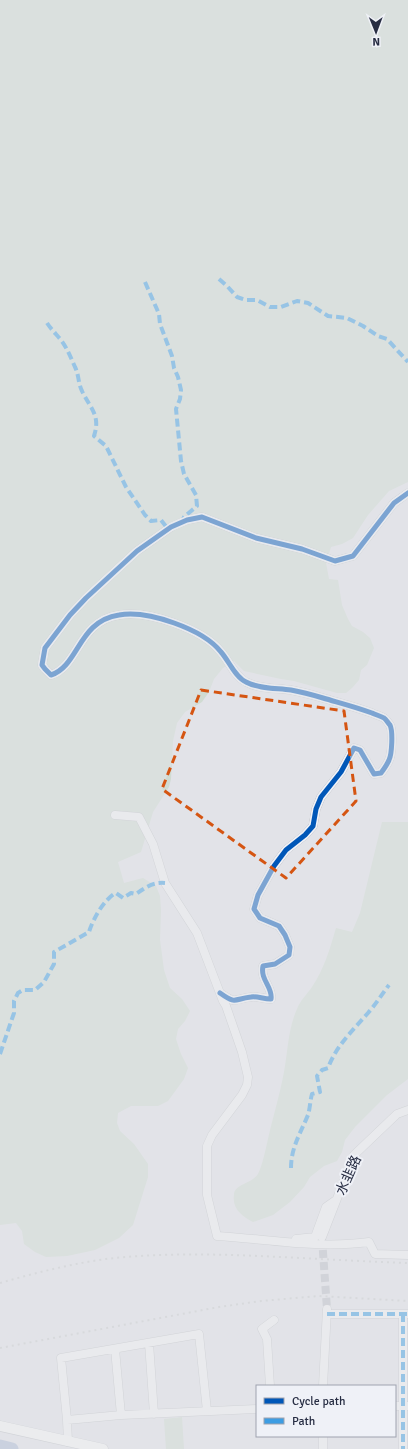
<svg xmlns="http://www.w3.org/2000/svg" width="408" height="1449" viewBox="0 0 408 1449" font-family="Signika,'Noto Sans SC',sans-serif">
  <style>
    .green { fill: #d0dbd2 }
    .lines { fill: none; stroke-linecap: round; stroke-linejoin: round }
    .river { stroke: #aebad5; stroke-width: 13 }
    .minor-tunnel { stroke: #bdbfc7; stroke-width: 8; stroke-dasharray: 8 4; stroke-linecap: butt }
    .minor-casing { stroke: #bfc0c6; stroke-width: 9 }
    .major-casing { stroke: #bec0c6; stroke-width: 11 }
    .minor { stroke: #f2f2f4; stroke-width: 8 }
    .major { stroke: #f6f6f7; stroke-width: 10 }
    .rail { stroke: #cbcccf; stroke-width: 2; stroke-dasharray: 2 4; stroke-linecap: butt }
    .quiet { stroke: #3d9de3; stroke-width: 4; stroke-dasharray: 8 4; stroke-linecap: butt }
    .cycleway-casing { stroke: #eff1f7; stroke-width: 8 }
    .cycleway { stroke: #0057b8; stroke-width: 5 }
    .marked { fill: none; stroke: #d55512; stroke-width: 3; stroke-dasharray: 8 5; stroke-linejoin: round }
    .labels { text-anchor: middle; stroke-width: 4; stroke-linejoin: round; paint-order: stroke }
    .street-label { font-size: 14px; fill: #272d43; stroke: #eff1f7 }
  </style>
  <rect width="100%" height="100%" fill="#e2e3e8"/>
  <!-- green -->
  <path class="green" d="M 0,0 L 408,0 L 408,482 L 389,491 L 368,515 L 353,538 L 342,544 L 331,547 L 326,563 L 329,579 L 338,580 L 342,605 L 348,619 L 352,626 L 363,632 L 370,638 L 374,648 L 367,665 L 361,670 L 359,680 L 352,688 L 346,693 L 337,693 L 294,681 L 281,679 L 244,671 L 234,661 L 223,668 L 214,679 L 209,692 L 202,702 L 185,712 L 177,723 L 173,741 L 171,779 L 169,787 L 153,812 L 141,852 L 118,862 L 124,883 L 143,878 L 156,886 L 160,896 L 161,910 L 160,940 L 164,970 L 170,988 L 182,999 L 190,1011 L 185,1021 L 178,1029 L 176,1039 L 181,1054 L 188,1068 L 184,1079 L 168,1101 L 158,1106 L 131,1106 L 118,1113 L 117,1123 L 120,1131 L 134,1144 L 148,1164 L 148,1177 L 133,1225 L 119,1238 L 95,1250 L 67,1256 L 46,1257 L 35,1252 L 24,1244 L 22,1231 L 16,1223 L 0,1225 Z
    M 382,822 L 408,822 L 408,1079 L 387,1095 L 355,1127 L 345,1140 L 342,1152 L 337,1161 L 324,1166 L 310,1177 L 304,1187 L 290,1202 L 273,1215 L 253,1222 C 242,1216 232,1209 234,1195 C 234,1184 252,1184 258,1174 C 262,1167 266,1148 268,1139 C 273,1117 280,1094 284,1072 C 288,1051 288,1029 297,1009 C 300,1001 307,994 312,987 C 324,969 330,949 336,928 L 352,932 L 360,913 Z
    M 182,1417 L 184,1449 L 166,1449 L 164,1419 Z"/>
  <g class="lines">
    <!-- river -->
    <path class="river" d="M 0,1446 L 12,1449"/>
    <!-- minor-tunnel -->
    <path class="minor-tunnel" d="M 322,1238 L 327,1309"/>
    <defs>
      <path id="minor" d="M 115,815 L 139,817 L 153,844 L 165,883 L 197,933 L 223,1001 L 226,1006 L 242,1052 L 248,1077 L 247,1085 L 242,1095 L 212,1135 L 207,1146 L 207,1195 L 217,1236 C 267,1239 318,1249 369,1242 L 375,1254 L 408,1255
        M 220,993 C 237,1005 233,999 251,997 C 257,996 263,999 271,999 C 273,987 260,980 263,966 L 275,964 L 289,955 L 290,947 L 285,935 L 279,926 L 260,918 L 254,909 L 258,895 L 274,866 L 286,850 L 305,835 L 313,826 L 316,809 L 321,797 L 341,772 L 354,748 L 360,750 L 374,774 L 381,773 C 384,769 387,765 389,760 C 392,754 393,731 390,725 C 388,723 386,719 384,718 C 381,716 376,715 372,713 C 356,707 340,703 323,698 C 313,695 302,692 291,690 C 277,688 259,689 246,682 C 235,677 229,661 221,652 C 203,629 148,610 119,615 C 78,621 79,666 51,675 L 45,669 L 42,665 L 45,648 L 70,615 L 86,598 L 137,551 L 171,527 L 187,520 L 202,517 L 256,538 L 302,549 L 335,561 L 353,556 L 394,503 L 408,493
        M 322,1237 L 354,1155 L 397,1114 L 408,1110
        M 296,1239 L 315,1237 L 326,1207 L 336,1200
        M 327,1314 L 407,1314
        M 403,1314 L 403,1449
        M 149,1343 L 154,1414
        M 115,1349 L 121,1415
        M 270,1386 L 267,1339 L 262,1329 L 274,1320
        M 323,1386 L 327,1309
        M 395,1406 L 408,1406
        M 67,1420 L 61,1358 L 199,1334 L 207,1411
        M 323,1436 L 323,1449
        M 68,1442 L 67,1420 L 121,1415 L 257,1409"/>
      <path id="major" d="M 0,1426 L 103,1449"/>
    </defs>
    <!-- minor casing -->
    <use href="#minor" class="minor-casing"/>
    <!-- major casing -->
    <use href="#major" class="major-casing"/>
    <!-- minor -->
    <use href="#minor" class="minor"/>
    <!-- major -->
    <use href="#major" class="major"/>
    <!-- rail -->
    <path class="rail" d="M 0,1283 C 35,1273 70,1264 106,1259 C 148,1254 191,1254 233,1255 C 291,1257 350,1261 408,1263
      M 0,1348 L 219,1307 L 261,1301 L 319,1296 L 408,1301"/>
    <!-- quiet -->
    <path class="quiet" d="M 219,279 L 227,286 L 237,297 L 246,300 L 257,300 L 270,307 L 281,307 L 297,301 L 308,303 L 328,316 L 347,318 L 363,326 L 378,336 L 387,339 L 408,362
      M 145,282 L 159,314 L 160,324 L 172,356 L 174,368 L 178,377 L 181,390 L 180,399 L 176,409 L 181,461 L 184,474 L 196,495 L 197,506 L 184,517 L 183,520
      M 47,323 C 51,329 56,334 61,340 C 67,348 71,358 75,367 C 79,375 78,383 82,391 C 90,408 101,415 94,436 L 106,446 L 126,487 L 145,515 L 151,521 L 161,520 L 168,529
      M 0,1054 L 14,1013 L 14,1001 L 18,993 L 23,990 L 35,990 L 44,982 L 54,964 L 54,952 L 89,932 C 93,919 104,899 116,893 L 123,898 L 131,893 L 136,894 C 146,887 153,882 165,883
      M 291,1168 C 291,1148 300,1134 308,1115 C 310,1109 310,1101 312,1094 L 320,1092 L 317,1076 L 322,1070 L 328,1068 C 336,1046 353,1030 368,1013 C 376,1004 382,994 389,985
      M 327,1314 L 408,1314
      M 403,1314 L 403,1449"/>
    <defs>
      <path id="cycleway" d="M 220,993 C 237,1005 233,999 251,997 C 257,996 263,999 271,999 C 273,987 260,980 263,966 L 275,964 L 289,955 L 290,947 L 285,935 L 279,926 L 260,918 L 254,909 L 258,895 L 274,866 L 286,850 L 305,835 L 313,826 L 316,809 L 321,797 L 341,772 L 354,748 L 360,750 L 374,774 L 381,773 C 384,769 387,765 389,760 C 392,754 393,731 390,725 C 388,723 386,719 384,718 C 381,716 376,715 372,713 C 356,707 340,703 323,698 C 313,695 302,692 291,690 C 277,688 259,689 246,682 C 235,677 229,661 221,652 C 203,629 148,610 119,615 C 78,621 79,666 51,675 L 45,669 L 42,665 L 45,648 L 70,615 L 86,598 L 137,551 L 171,527 L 187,520 L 202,517 L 256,538 L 302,549 L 335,561 L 353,556 L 394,503 L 408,493"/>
    </defs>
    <!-- cycleway casing -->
    <use href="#cycleway" class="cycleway-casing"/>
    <!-- cycleway -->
    <use href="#cycleway" class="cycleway"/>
  </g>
  <!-- marked area -->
  <path d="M0 0H408V1449H0ZM 201,690 L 344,711 L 356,801 L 286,878 L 162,789 Z" fill="#e2e3e8" fill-opacity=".55" fill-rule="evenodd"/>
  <path class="marked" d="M 201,690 L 344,711 L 356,801 L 286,878 L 162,789 Z"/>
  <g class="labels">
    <!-- street labels -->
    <g class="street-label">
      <text transform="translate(348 1175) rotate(-66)" y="5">水韭路</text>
    </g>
  </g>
  <!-- legend -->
  <rect x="256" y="1385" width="140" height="52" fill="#eff1f7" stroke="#9fa3af"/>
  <rect x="264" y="1398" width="20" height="6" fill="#0057b8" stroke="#9fa3af"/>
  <text x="292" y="1405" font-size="12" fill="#272d43">Cycle path</text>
  <rect x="264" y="1418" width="20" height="6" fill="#3d9de3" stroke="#9fa3af"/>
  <text x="292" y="1425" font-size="12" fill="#272d43">Path</text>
  <!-- north arrow -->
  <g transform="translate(376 32) rotate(179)" stroke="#eff1f7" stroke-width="3" paint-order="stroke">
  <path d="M0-3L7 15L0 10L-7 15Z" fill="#272d43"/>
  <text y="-6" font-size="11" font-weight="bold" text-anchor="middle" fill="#272d43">N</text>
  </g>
</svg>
